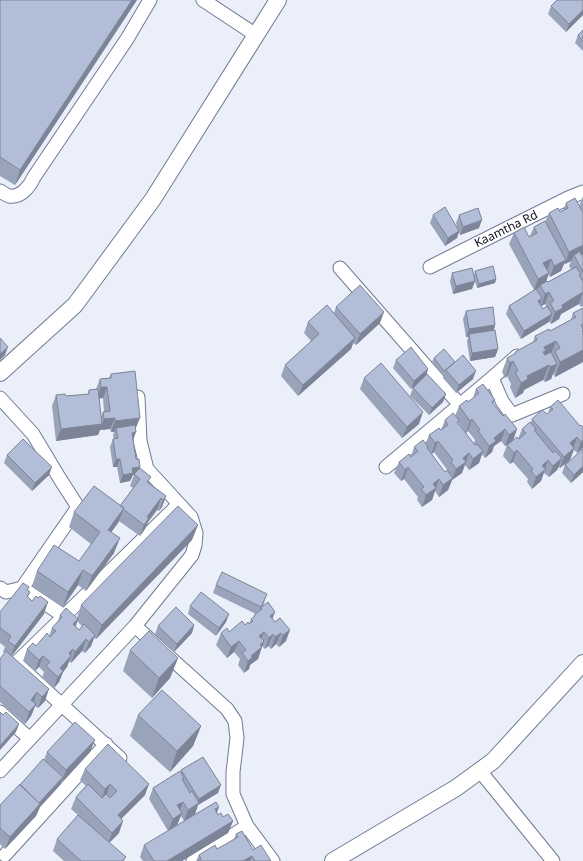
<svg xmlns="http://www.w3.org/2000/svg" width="583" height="861" viewBox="0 0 583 861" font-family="'Noto Sans',sans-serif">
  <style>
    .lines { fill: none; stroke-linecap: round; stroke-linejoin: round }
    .minor-casing { stroke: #707a93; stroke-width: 15 }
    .tertiary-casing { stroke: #707a93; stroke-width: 18 }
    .minor { stroke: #fff; stroke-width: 13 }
    .tertiary { stroke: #fff; stroke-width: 16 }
    .wall { fill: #99a3ba; fill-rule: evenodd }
    .shaded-wall { fill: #7d8497 }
    .building { fill: #b2bdd8; stroke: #7d8497 }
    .labels { text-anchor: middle; stroke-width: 3; stroke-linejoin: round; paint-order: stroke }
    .street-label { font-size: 12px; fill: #0e121b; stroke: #fff }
  </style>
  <rect width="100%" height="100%" fill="#eaeffa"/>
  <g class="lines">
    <defs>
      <path id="minor" d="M 203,0 L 256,35
        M 0,191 C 3,193 6,195 9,196 C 21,198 30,186 34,177 L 127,39 L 150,0
        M 430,267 L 568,198 L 583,192
        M 340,268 L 460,405
        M 517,356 L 492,378 L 502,401 L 512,415 L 563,394
        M 0,398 L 33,434 L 60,479 L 78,507 L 22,588 L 64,616
        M 386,467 L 492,378
        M 0,588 L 6,592 L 22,588
        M 135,626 L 227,709 L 235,721 L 237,738 L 233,772 L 233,794 L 247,826 L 273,861
        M 0,712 L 30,739
        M 120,758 L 16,663 L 179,504
        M 0,771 L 135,626 L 192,555 L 195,545 L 196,533 L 191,517 L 147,469 L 140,441 L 138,397
        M 480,771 L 553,861
        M 5,855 L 106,744
        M 193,861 L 247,826"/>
      <path id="tertiary" d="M 0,373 L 75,305 L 153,199 L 278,0
        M 333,861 L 456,788 L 493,761 L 583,663"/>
    </defs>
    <!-- minor casing -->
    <use href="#minor" class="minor-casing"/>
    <!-- tertiary casing -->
    <use href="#tertiary" class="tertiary-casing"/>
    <!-- minor -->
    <use href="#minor" class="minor"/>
    <!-- tertiary -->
    <use href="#tertiary" class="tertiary"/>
  </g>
  <!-- wall -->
  <path class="wall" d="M 0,0 L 137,0 L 15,185 L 0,176 Z
    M 583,0 L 583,15 L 566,32 L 548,14 L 551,6 Z
    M 583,30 L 583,51 L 575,43 L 578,35 Z
    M 583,196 L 583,306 L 581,307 L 579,304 L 561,314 L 559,319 L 551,324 L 549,321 L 521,339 L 506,314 L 509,306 L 534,290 L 509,244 L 514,233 L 529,237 L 530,236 L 534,227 L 545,222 L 549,213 L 560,212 L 563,211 L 566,203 L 579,206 ZM 571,261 L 569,266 L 571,269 L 548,282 L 546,282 L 548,274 L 550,277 L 561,271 L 564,263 L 565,264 ZM 545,304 L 547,307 L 543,309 L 541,306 Z
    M 433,215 L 457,227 L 456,223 L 459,215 L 479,228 L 460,235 L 459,232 L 457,238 L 445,246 L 430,223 Z
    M 475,271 L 496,279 L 495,283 L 477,288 L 475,281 L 472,289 L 453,294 L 450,281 L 452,273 L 474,275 Z
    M 336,307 L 380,323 L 356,345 L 353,343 L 351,349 L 298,396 L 281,376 L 285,365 L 311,341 L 304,333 L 308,322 L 334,313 Z
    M 583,308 L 583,362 L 555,377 L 553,373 L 551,379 L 545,382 L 543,380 L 524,390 L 523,393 L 515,398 L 510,387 L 511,384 L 507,376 L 505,378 L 502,372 L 507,358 L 514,354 L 515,352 L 533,342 L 535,336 L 550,331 L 571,320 L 573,313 Z
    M 466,311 L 495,325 L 494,330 L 498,349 L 495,357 L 470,361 L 467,342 L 468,337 L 466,337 L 463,319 Z
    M 434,358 L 455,362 L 473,379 L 456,393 L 443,378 L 444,374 L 443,375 L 432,362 Z
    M 396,360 L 428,369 L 426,375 L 446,394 L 443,402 L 429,415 L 410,396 L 413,388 L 417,384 L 411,389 L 393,368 Z
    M 111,374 L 136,429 L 133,440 L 136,459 L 140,467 L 140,468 L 149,483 L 166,496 L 162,507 L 159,511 L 157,510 L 148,522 L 145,529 L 140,536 L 119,521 L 118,523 L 111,532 L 114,553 L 86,591 L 78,585 L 63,607 L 32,586 L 37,571 L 79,561 L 91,544 L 69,527 L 74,512 L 120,506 L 133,488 L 130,486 L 134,475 L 133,475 L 130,481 L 120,483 L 117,467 L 113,467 L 110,447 L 113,439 L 114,439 L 113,436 L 114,432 L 111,432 L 110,429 L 100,430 L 98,435 L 56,441 L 52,406 L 56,395 L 66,396 L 88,394 L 89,390 L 96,389 L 100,379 L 109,378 ZM 99,398 L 103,398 L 104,412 L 103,412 L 101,417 Z
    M 364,378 L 419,424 L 402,438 L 360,389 Z
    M 476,389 L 495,400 L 493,404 L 503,416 L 517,429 L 513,440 L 518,439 L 522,429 L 531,422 L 532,419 L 548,414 L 550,407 L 580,426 L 583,427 L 583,448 L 577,453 L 574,450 L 570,460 L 560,468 L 559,467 L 557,470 L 549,477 L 544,473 L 541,481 L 532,489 L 527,482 L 528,479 L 513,462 L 510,464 L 503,456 L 507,445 L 505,446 L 501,441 L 494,446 L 492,452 L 485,458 L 482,454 L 479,463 L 469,470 L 465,465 L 462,473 L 452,480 L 448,490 L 439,497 L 435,491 L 432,500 L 422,507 L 417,500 L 418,497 L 404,479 L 401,481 L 394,473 L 399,462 L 411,457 L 414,447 L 426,443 L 429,435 L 441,430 L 445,420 L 455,416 L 459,406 L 468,402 L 473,398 ZM 458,422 L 466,433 L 468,431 L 475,440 L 474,443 L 475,445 L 458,423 ZM 434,452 L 448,471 L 448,472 L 445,472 L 431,454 Z
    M 583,449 L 583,472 L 571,483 L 562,473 L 565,465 Z
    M 7,455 L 49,475 L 32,491 L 4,463 Z
    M 192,540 L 96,639 L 94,638 L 91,646 L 85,653 L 82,651 L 71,663 L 69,661 L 67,667 L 63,672 L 59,682 L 54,688 L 42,678 L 44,672 L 39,667 L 35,671 L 23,661 L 27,649 L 36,646 L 49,636 L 52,628 L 58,621 L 60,615 L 77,618 L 81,605 ZM 77,621 L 82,626 L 79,630 L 76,626 Z
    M 216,585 L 267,594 L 263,606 L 275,622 L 280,618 L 286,641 L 279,647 L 276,644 L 271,649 L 268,646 L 265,649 L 262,646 L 258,659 L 250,665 L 249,669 L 244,673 L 238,665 L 240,659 L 234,652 L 227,658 L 216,645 L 221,633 L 229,632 L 245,625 L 249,624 L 251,619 L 256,614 L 213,593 Z
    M 28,590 L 30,592 L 28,597 L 44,614 L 12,656 L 45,701 L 38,708 L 35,706 L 31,716 L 25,724 L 0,702 L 0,659 L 5,653 L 3,652 L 5,647 L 0,643 L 0,612 Z
    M 190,606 L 226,622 L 216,636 L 188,614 Z
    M 194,625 L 192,633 L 174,652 L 155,634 L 158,626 Z
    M 130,650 L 178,658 L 170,678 L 152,698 L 123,671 Z
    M 138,715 L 201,726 L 193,746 L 170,772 L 130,736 Z
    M 47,752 L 90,752 L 62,782 L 61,781 L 60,785 L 40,807 L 36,816 L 5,849 L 0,844 L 0,805 L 44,760 Z
    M 85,769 L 145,795 L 121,819 L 119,833 L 109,843 L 126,857 L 124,861 L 64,861 L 53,851 L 57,839 L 78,815 L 71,809 L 76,797 L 86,786 L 80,780 Z
    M 181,770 L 218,793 L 198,805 L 195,814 L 184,821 L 181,816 L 177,825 L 168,831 L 149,799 L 153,788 L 181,772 Z
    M 217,813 L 218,815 L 233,821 L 228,833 L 182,861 L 143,861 L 140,857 L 144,845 Z
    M 236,834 L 253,850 L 271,861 L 196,861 L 199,855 L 217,849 L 234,839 Z"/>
  <!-- shaded-wall -->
  <path class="shaded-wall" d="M 132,0 L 137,0 L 15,185 L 20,170 Z
    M 583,10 L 583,15 L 566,32 L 569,24 Z
    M 482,220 L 479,228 L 460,235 L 463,227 Z
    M 459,231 L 457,238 L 445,246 L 448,238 Z
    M 583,245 L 583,254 L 574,255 L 571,261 L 565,264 L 569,252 Z
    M 551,259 L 547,271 L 543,263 Z
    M 566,260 L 561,271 L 550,277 L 554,266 Z
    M 549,273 L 545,285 L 540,285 L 539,288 L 534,290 L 538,279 Z
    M 496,279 L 495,283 L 477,288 L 479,284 Z
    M 475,281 L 472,289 L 453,294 L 456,286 Z
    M 549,292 L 545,304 L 541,306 L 545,294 Z
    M 583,292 L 579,304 L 561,314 L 559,319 L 551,324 L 555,312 L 562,305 Z
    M 542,298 L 539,306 L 538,301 Z
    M 384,312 L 380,323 L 356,345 L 360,334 Z
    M 552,314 L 549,322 L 521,339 L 524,331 Z
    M 495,325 L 493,333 L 469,334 L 468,337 L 466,337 L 469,329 Z
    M 355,338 L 351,349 L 298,396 L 303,385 Z
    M 556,341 L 550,356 L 538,367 L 544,347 Z
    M 8,347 L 5,355 L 0,360 L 0,354 Z
    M 498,349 L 495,357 L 470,361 L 472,353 Z
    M 583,350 L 583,362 L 555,377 L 560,362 Z
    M 513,361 L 507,376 L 505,378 L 510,363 Z
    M 557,364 L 551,379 L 545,382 L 550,367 Z
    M 549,365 L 543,380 L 524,390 L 523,393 L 515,398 L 521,383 L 527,376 Z
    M 428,369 L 426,377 L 411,389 L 414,381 Z
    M 476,371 L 473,379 L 456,393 L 459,385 Z
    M 101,387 L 107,387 L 103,398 L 97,399 Z
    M 446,394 L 443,402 L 429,415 L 432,408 Z
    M 423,412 L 419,424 L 402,438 L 407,427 Z
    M 115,418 L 110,429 L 100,430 L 98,435 L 56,441 L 61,429 L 102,424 L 104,419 Z
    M 140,418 L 135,430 L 116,428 L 114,432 L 111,432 L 115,421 Z
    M 472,419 L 468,431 L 466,433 L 470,421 Z
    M 505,429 L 501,441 L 494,446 L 492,452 L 485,458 L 489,446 L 494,438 Z
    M 517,429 L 513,441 L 505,446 L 509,435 Z
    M 136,432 L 133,440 L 129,441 L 132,433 Z
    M 577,437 L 573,449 L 570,443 Z
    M 583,440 L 583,448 L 577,453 L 581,442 Z
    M 438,441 L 434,452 L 431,455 L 435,443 Z
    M 574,448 L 570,460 L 560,468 L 564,457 Z
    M 517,450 L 513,462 L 510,464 L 514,453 Z
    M 483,451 L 479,463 L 469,470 L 473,459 Z
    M 469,453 L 462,473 L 452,480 L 456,469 L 463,458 Z
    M 562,458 L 557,470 L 549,477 L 553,466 Z
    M 116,459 L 120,459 L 117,467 L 113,467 Z
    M 548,460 L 541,481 L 532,489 L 536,477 L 542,466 Z
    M 583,466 L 583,472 L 571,483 L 574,475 Z
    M 52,467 L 49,475 L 32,491 L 35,483 Z
    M 140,467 L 137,474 L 133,475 L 130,481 L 120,483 L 123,475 L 132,468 Z
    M 408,467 L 404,479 L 401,481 L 405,470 Z
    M 453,478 L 448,490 L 439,497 L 443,485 Z
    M 439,479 L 432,500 L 422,507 L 426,495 L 433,484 Z
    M 166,496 L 162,507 L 159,511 L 163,500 Z
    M 161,498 L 157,510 L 148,522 L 145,529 L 140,536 L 147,517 Z
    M 124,508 L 118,523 L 102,545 L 108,530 Z
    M 198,525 L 192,540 L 96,639 L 102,625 Z
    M 120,538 L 114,553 L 86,591 L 92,576 Z
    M 83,570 L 78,585 L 63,607 L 68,592 Z
    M 48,602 L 44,614 L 10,658 L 15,646 Z
    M 275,612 L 271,623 L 270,616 Z
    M 229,614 L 226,622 L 216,636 L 219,628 Z
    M 78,619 L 74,631 L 73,624 Z
    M 194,625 L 192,633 L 174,652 L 177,644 Z
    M 290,630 L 286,641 L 279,647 L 283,635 Z
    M 264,632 L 260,643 L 259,636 Z
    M 281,633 L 276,644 L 271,649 L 275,637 Z
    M 273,634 L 268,646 L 265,649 L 269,638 Z
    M 95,635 L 91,646 L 85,653 L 89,642 Z
    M 86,639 L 82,651 L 71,663 L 75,652 Z
    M 239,641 L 234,652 L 227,658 L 231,647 Z
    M 264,641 L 258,659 L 250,665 L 249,669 L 244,673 L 248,661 L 251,656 L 260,645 Z
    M 73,649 L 69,658 L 71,656 L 67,667 L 63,672 L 59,682 L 54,688 L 60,668 L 69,653 Z
    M 43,656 L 39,667 L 35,671 L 39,660 Z
    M 178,658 L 170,678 L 152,698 L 159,678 Z
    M 49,689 L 45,701 L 38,708 L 42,697 Z
    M 37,692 L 33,704 L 31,700 Z
    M 36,704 L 31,716 L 25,724 L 29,712 Z
    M 19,724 L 16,732 L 0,750 L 0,746 Z
    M 201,726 L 193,746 L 170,772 L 177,751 Z
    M 95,740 L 90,752 L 62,782 L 66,770 Z
    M 63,777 L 60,785 L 40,807 L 36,816 L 5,849 L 10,837 L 38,804 Z
    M 110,784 L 106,796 L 101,801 L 105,789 Z
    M 149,784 L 145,795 L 113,827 L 118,815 Z
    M 221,785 L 218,793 L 198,805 L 195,814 L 184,821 L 188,810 L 197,804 L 199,799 Z
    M 183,802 L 179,813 L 177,805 Z
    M 219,807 L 215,818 L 215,809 Z
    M 182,813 L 177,825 L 168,831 L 173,819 Z
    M 123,821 L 119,833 L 108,844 L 112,833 Z
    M 233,821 L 228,833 L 182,861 L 167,861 Z
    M 252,856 L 250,861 L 243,861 Z"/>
  <!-- building -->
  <path class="building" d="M 0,0 L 132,0 L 20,170 L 0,157 Z
    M 557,0 L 583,0 L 583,10 L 569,24 L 551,6 Z
    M 583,30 L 583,41 L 578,35 Z
    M 575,198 L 583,213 L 583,245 L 569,252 L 549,213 L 558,208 L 560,212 L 568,208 L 566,203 Z
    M 445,207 L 459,231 L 448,238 L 433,215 Z
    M 478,208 L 482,220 L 463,227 L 459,215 Z
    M 545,221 L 566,260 L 554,266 L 551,259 L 543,263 L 549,273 L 538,279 L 514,233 L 524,227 L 529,237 L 537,233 L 534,227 Z
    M 580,251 L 581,255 L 583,254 L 583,272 L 574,255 Z
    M 493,266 L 496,279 L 479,284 L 475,271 Z
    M 576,267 L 581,274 L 579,275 L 583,282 L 583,292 L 562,305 L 563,308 L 555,312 L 550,303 L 554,301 L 549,292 L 545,294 L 540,285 L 547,281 L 548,282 Z
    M 472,268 L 475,281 L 456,286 L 452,273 Z
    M 360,285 L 384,312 L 360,334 L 336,307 Z
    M 536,289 L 542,298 L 538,301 L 543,309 L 547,306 L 552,314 L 524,331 L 509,306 Z
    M 327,305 L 355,338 L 303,385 L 285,365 L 319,334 L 308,322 Z
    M 493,307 L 495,325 L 469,329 L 466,311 Z
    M 583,308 L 583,324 L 581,325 L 583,329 L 583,331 L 582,331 L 583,332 L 583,350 L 560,362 L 555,351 L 560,348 L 556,341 L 544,347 L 546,351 L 543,352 L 545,355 L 551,352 L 557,364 L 550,367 L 549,365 L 527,376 L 528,379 L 521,383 L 515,372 L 518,371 L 513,361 L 510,363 L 507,358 L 516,353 L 515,352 L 537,340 L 535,336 L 549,329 L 550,331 L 576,317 L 573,313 Z
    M 495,330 L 498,349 L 472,353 L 469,334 Z
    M 0,338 L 8,347 L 0,354 Z
    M 411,347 L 428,369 L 414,381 L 396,360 Z
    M 444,349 L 455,362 L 444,371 L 434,358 Z
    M 463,355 L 476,371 L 459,385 L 446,370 Z
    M 381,363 L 423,412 L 407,427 L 364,378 Z
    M 135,371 L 140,418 L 115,421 L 115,418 L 104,419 L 103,412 L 110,411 L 107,387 L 101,387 L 100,379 L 111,378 L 111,374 Z
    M 427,374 L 446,394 L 432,408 L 413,388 Z
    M 483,384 L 495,400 L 492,402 L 503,416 L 505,414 L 517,429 L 509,435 L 505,429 L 494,438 L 496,441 L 489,446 L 478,431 L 480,430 L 472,419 L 470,421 L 459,406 L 467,400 L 468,402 L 479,393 L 476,389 Z
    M 98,389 L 102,424 L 61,429 L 56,395 L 65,394 L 66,396 L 89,394 L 89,390 Z
    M 558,400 L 580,426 L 581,425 L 583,427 L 583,440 L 581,442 L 577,437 L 570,443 L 574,448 L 564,457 L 532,419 L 542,410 L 547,414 L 553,409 L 550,407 Z
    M 453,413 L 459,420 L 457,422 L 475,445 L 477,444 L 483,451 L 473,459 L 469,453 L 463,458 L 466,462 L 456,469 L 451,462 L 453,460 L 438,441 L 435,443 L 429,435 L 439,428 L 441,430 L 448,425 L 445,420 Z
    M 530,422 L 536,429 L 534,430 L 553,453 L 555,451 L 562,458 L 553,466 L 548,460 L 542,466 L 546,469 L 536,477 L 531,471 L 533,469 L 517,450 L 514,453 L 507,445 L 517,437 L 519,439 L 526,433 L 522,429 Z
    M 135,425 L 136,432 L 132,433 L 136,459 L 139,459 L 140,467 L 132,468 L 133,473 L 123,475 L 120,459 L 116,459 L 113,439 L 118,438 L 116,428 Z
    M 23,439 L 52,467 L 35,483 L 7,455 Z
    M 423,440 L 428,447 L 427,448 L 445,472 L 447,470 L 453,478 L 443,485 L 439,479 L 433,484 L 436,488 L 426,495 L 421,489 L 424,487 L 408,467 L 405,470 L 399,462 L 409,454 L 411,457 L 418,451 L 414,447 Z
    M 583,449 L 583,466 L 574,475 L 565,465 Z
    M 140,468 L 151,477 L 147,482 L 166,496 L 163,500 L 161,498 L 147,517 L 149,518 L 144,525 L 123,509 L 124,508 L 120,506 L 140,479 L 134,474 Z
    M 94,486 L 124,508 L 108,530 L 120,538 L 92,576 L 83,570 L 68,592 L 37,571 L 54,545 L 79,561 L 100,532 L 74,512 Z
    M 178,506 L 198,525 L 102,625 L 81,605 Z
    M 222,572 L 267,594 L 261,607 L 216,585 Z
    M 23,583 L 29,587 L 27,590 L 30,592 L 27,596 L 32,601 L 36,596 L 38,598 L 40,596 L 48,602 L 15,646 L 8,641 L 11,636 L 0,628 L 0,612 Z
    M 201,592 L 229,614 L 219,628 L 190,606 Z
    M 268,602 L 275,612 L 270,616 L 275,622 L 280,618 L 290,630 L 283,635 L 281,633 L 275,637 L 273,634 L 269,638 L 264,632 L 259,636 L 264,641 L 260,645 L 262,647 L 251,656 L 253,657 L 248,661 L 242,653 L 246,650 L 239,641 L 231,647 L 221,633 L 227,628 L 229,632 L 242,621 L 245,625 L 248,622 L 249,624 L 253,621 L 251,619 L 255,616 L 254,615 L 262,609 L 260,608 Z
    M 176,607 L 194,625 L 177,644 L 158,626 Z
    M 66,608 L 78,619 L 73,624 L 79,630 L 84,624 L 95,635 L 89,642 L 86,639 L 75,652 L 73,649 L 69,653 L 71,656 L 60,668 L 63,671 L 58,677 L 46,666 L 50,662 L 43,656 L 39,660 L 27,649 L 33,643 L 36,646 L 47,633 L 50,637 L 56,631 L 52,628 L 62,617 L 60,615 Z
    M 149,631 L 178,658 L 159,678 L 130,650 Z
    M 6,651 L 49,689 L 42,697 L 37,692 L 31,700 L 36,704 L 29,712 L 0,686 L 0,659 Z
    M 162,690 L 201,726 L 177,751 L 138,715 Z
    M 0,712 L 3,715 L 6,712 L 19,724 L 0,746 Z
    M 75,722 L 95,740 L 66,770 L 47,752 Z
    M 108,744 L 149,784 L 118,815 L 123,821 L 112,833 L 76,797 L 88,784 L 102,798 L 106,794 L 110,798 L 117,791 L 110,784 L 105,789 L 85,769 Z
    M 203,757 L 221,785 L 199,799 L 181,770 Z
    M 43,759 L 63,777 L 39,803 L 20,785 Z
    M 180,771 L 184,778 L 182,779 L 190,793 L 192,791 L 199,803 L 188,810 L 183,802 L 177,805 L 182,813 L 173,819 L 153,788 Z
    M 20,784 L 40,804 L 10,837 L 0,828 L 0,805 Z
    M 216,802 L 219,807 L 215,809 L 218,815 L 221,813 L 223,817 L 228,814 L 233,821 L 167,861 L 154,861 L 144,845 Z
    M 78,815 L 126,857 L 122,861 L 81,861 L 57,839 Z
    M 242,831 L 253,850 L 261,845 L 271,861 L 255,861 L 252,856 L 243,861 L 198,861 L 201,859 L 199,855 L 215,845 L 217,849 L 238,837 L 236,834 Z"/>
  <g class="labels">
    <!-- street labels -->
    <g class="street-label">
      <text transform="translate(506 229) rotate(-26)" y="4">Kaamtha Rd</text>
    </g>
  </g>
</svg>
